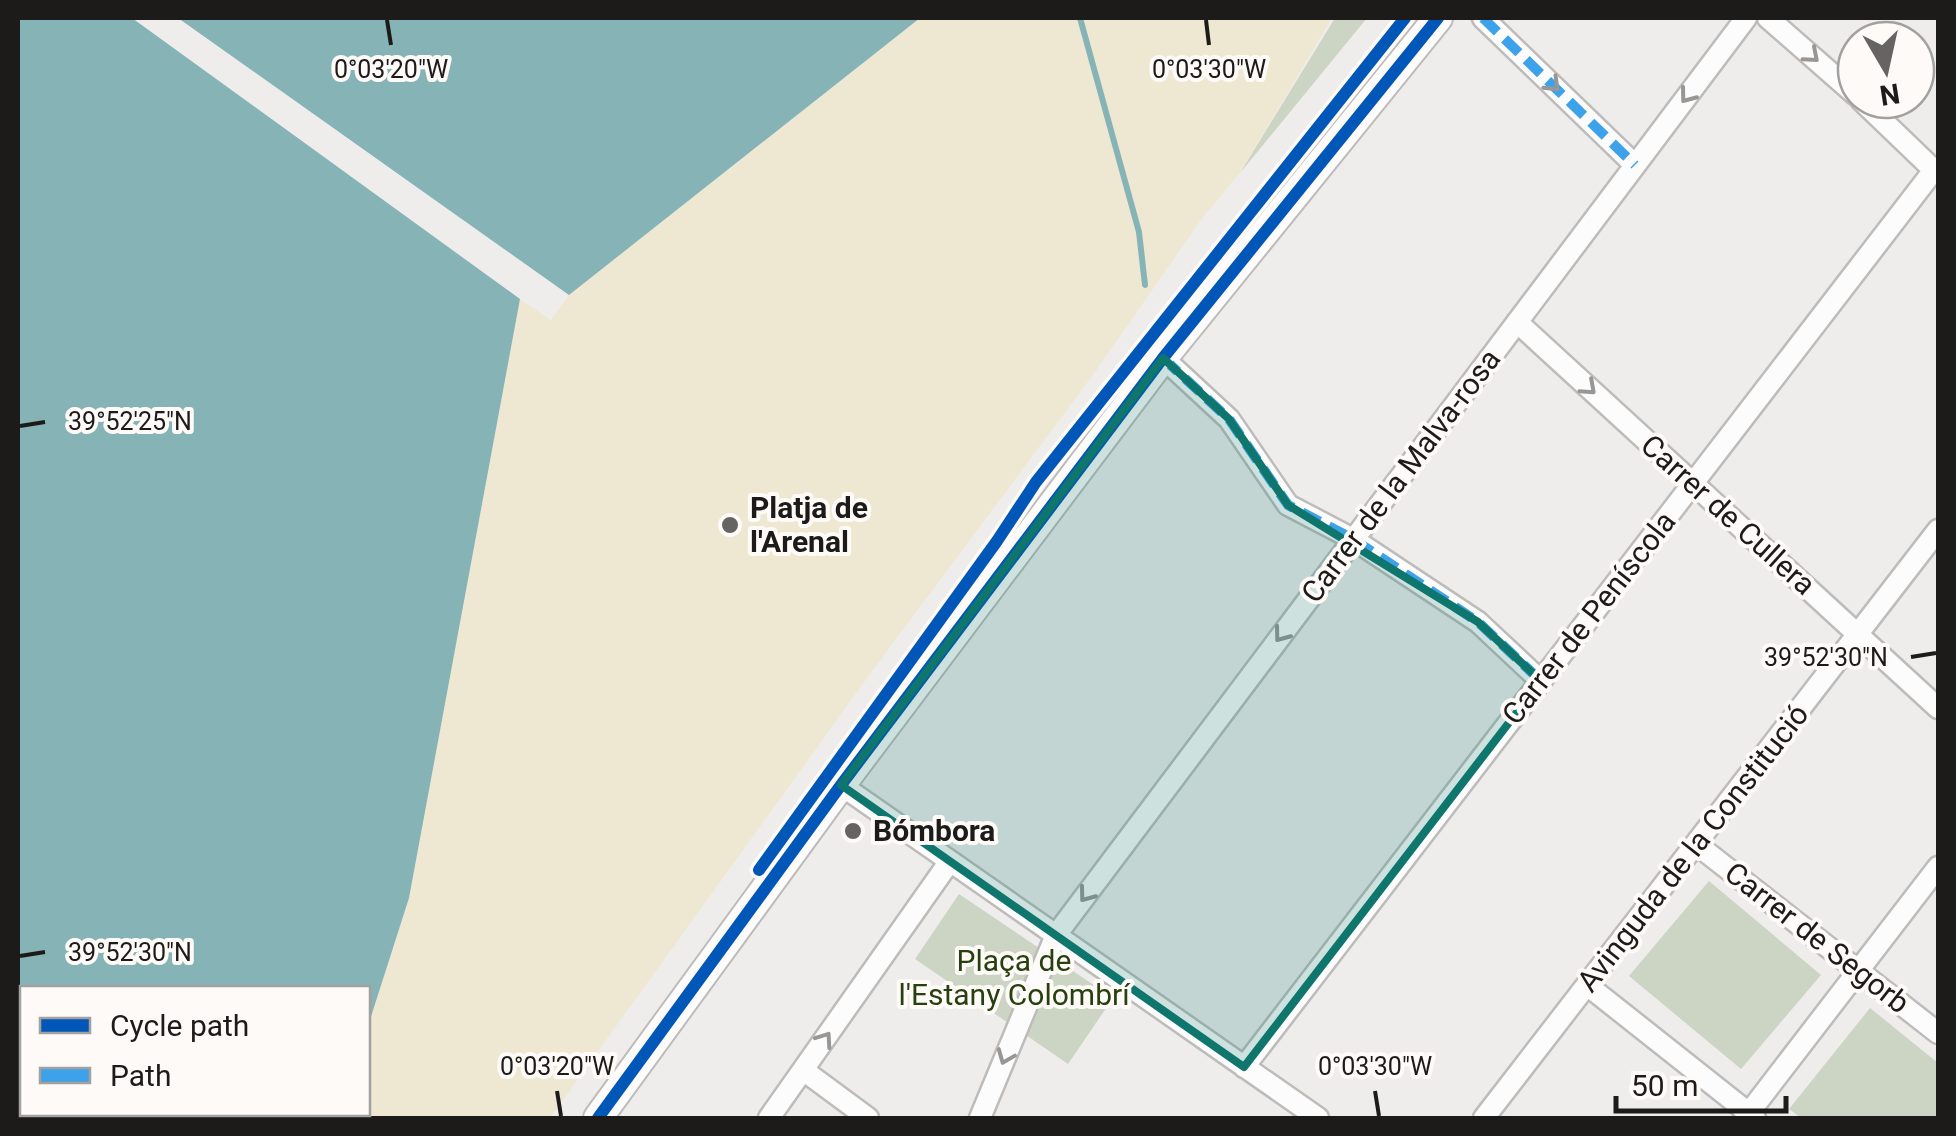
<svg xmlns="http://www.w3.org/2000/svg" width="1956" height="1136" viewBox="0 0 1956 1136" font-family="Roboto,sans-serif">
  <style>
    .green { fill: #ccd4c4 }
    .sand { fill: #eee8d2 }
    .water { fill: #86b4b6 }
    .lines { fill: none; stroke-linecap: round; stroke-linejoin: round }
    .stream { stroke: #86b4b6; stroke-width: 6 }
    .street-casing { stroke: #bdbcbb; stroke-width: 25 }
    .secondary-casing { stroke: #bdbcbb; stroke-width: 32 }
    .street { stroke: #fdfcfc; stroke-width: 20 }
    .secondary { stroke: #fdfcfc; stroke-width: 28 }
    .quiet { stroke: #3da2ea; stroke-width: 10; stroke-dasharray: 20 10; stroke-linecap: butt }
    .cycleway-casing { stroke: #fdfaf7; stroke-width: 19 }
    .cycleway { stroke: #0057b8; stroke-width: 12 }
    .oneway { stroke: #989796 }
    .marked { fill: #0f766e; fill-opacity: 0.2; stroke: #0f766e; stroke-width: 8; stroke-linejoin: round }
    .ticks { fill: none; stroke: #1c1b1a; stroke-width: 4 }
    .poi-dot { fill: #666463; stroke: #fdfaf7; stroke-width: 4 }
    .labels { text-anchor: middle; stroke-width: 8; stroke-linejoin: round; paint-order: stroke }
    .street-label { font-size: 30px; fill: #1c1b1a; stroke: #fdfaf7 }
    .poi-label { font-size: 30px; font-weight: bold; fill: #1c1b1a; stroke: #fdfaf7; text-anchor: start }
    .park-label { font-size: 30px; fill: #283f0f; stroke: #fdfaf7 }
    .ticks-label { font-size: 25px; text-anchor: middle; fill: #1c1b1a; stroke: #fdfaf7; stroke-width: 8; stroke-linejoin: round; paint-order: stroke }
  </style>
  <rect width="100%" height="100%" fill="#efedeb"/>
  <!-- green -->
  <path class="green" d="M 1335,18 L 1367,18 L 1240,173 Z
    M 1709,881 L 1821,975 L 1741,1069 L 1629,976 Z
    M 959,894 L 1113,998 L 1068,1064 L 915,959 Z
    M 1870,1008 L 1938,1063 L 1938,1118 L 1801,1118 L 1789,1109 Z"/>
  <!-- sand -->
  <path class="sand" d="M 920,18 L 1332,18 L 1240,173 L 1203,217 L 1093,375 L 870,674 L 550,1118 L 332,1118 L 335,1114 L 368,1114 L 368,1026 L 409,898 L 520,299 L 551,320 L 569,295 Z"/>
  <!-- water -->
  <path class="water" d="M 18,18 L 132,18 L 520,299 L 409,898 L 368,1026 L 368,988 L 22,988 L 22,1114 L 335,1114 L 332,1118 L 18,1118 Z
    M 178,18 L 920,18 L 569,295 Z"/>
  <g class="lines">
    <!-- stream -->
    <path class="stream" d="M 1080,18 L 1139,232 L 1145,285"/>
    <defs>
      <path id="street" d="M 1483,18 L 1635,165
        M 1768,18 L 1856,95
        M 1861,100 L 1938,174
        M 1517,322 L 1938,708
        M 1163,358 L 1229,419 L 1288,505 L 1353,539 L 1478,622 L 1541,681
        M 841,785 L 1318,1118
        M 1696,844 L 1938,1033
        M 1587,985 L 1755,1118
        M 1244,1067 L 1934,170
        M 803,1070 L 868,1118
        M 769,1118 L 950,861
        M 980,1118 L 1056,935 L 1746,18
        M 1484,1118 L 1938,530
        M 1745,1118 L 1938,867"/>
      <path id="secondary" d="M 598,1118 L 841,785 L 1163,358 L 1438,18"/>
    </defs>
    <!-- street casing -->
    <use href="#street" class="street-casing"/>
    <!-- secondary casing -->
    <use href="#secondary" class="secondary-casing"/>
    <!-- street -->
    <use href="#street" class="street"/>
    <!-- secondary -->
    <use href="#secondary" class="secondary"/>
    <!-- quiet -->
    <path class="quiet" d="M 1483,18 L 1635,165
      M 1163,358 L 1229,419 L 1288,505 L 1353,539 L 1478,622 L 1541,681"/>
    <defs>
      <path id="cycleway" d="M 759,870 L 997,541 L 1036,482 L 1405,18
        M 598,1118 L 841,785 L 1163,358 L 1438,18"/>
    </defs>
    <!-- cycleway casing -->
    <use href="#cycleway" class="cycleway-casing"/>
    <!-- cycleway -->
    <use href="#cycleway" class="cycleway"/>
  </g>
  <!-- one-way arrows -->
  <defs><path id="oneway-chevron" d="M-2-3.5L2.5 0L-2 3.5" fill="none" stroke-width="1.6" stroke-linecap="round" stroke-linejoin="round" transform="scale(2.5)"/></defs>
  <g class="oneway">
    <use href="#oneway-chevron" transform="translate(1812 56) rotate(41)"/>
    <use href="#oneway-chevron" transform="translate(1553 85) rotate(44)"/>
    <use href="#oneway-chevron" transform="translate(1687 96) rotate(127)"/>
    <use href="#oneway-chevron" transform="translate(1589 388) rotate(42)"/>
    <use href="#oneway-chevron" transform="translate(1281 635) rotate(127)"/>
    <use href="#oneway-chevron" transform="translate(1086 895) rotate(127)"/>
    <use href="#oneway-chevron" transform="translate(825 1039) rotate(-55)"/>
    <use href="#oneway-chevron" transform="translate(1005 1057) rotate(112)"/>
  </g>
  <!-- marked area -->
  <path class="marked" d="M 1163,358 L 1229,419 L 1288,505 L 1478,622 L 1541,681 L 1244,1067 L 841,785 Z"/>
  <!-- ticks -->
  <path class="ticks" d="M 387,20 L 391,45M 1206,20 L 1209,45M 20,426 L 45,422M 1911,657 L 1936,653M 20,956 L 45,952M 557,1091 L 561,1116M 1375,1091 L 1379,1116"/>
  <!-- markers -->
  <g class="poi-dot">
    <circle cx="730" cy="525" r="10"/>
    <circle cx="853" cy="831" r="10"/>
  </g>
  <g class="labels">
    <!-- street labels -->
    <g class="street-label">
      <text transform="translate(1401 476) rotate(-53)" y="10">Carrer de la Malva-rosa</text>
      <text transform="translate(1728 515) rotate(42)" y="10">Carrer de Cullera</text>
      <text transform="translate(1589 618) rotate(-52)" y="10">Carrer de Peníscola</text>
      <text transform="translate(1693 848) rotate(-52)" y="10">Avinguda de la Constitució</text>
      <text transform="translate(1817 938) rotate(38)" y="10">Carrer de Segorb</text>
    </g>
    <!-- poi labels -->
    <g class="poi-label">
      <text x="750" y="518">Platja de<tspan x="750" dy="34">l'Arenal</tspan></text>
      <text x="873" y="841">Bómbora</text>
    </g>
    <!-- park labels -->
    <g class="park-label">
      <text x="1014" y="971">Plaça de<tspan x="1014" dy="34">l'Estany Colombrí</tspan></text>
    </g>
  </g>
  <g class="ticks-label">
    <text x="391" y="78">0°03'20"W</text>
    <text x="1209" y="78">0°03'30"W</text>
    <text x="130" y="430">39°52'25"N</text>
    <text x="1826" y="666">39°52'30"N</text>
    <text x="130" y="961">39°52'30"N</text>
    <text x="557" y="1075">0°03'20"W</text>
    <text x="1375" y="1075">0°03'30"W</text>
  </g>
  <!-- border -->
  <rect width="1956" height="1136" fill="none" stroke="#1c1b1a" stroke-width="40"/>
  <!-- legend -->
  <rect x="20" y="986" width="350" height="130" fill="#fdfaf7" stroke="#a3a19f" stroke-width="2.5"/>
  <rect x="40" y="1018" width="50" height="15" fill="#0057b8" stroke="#a3a19f" stroke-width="2.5"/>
  <text x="110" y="1036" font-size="30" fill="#1c1b1a">Cycle path</text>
  <rect x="40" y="1068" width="50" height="15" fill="#3da2ea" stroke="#a3a19f" stroke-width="2.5"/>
  <text x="110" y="1086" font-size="30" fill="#1c1b1a">Path</text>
  <!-- north arrow -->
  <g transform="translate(1886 70) rotate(171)"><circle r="48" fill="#fdfaf7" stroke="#a3a19f" stroke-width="2.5"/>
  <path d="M0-8L18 38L0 25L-18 38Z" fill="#666463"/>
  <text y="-15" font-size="28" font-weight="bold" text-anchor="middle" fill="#1c1b1a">N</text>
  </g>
  <!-- scale -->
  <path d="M1616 1096v15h170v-15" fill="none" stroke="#1c1b1a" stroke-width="5"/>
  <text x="1631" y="1096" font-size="30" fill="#1c1b1a" stroke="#fdfaf7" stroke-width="8" paint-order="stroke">50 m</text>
</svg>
